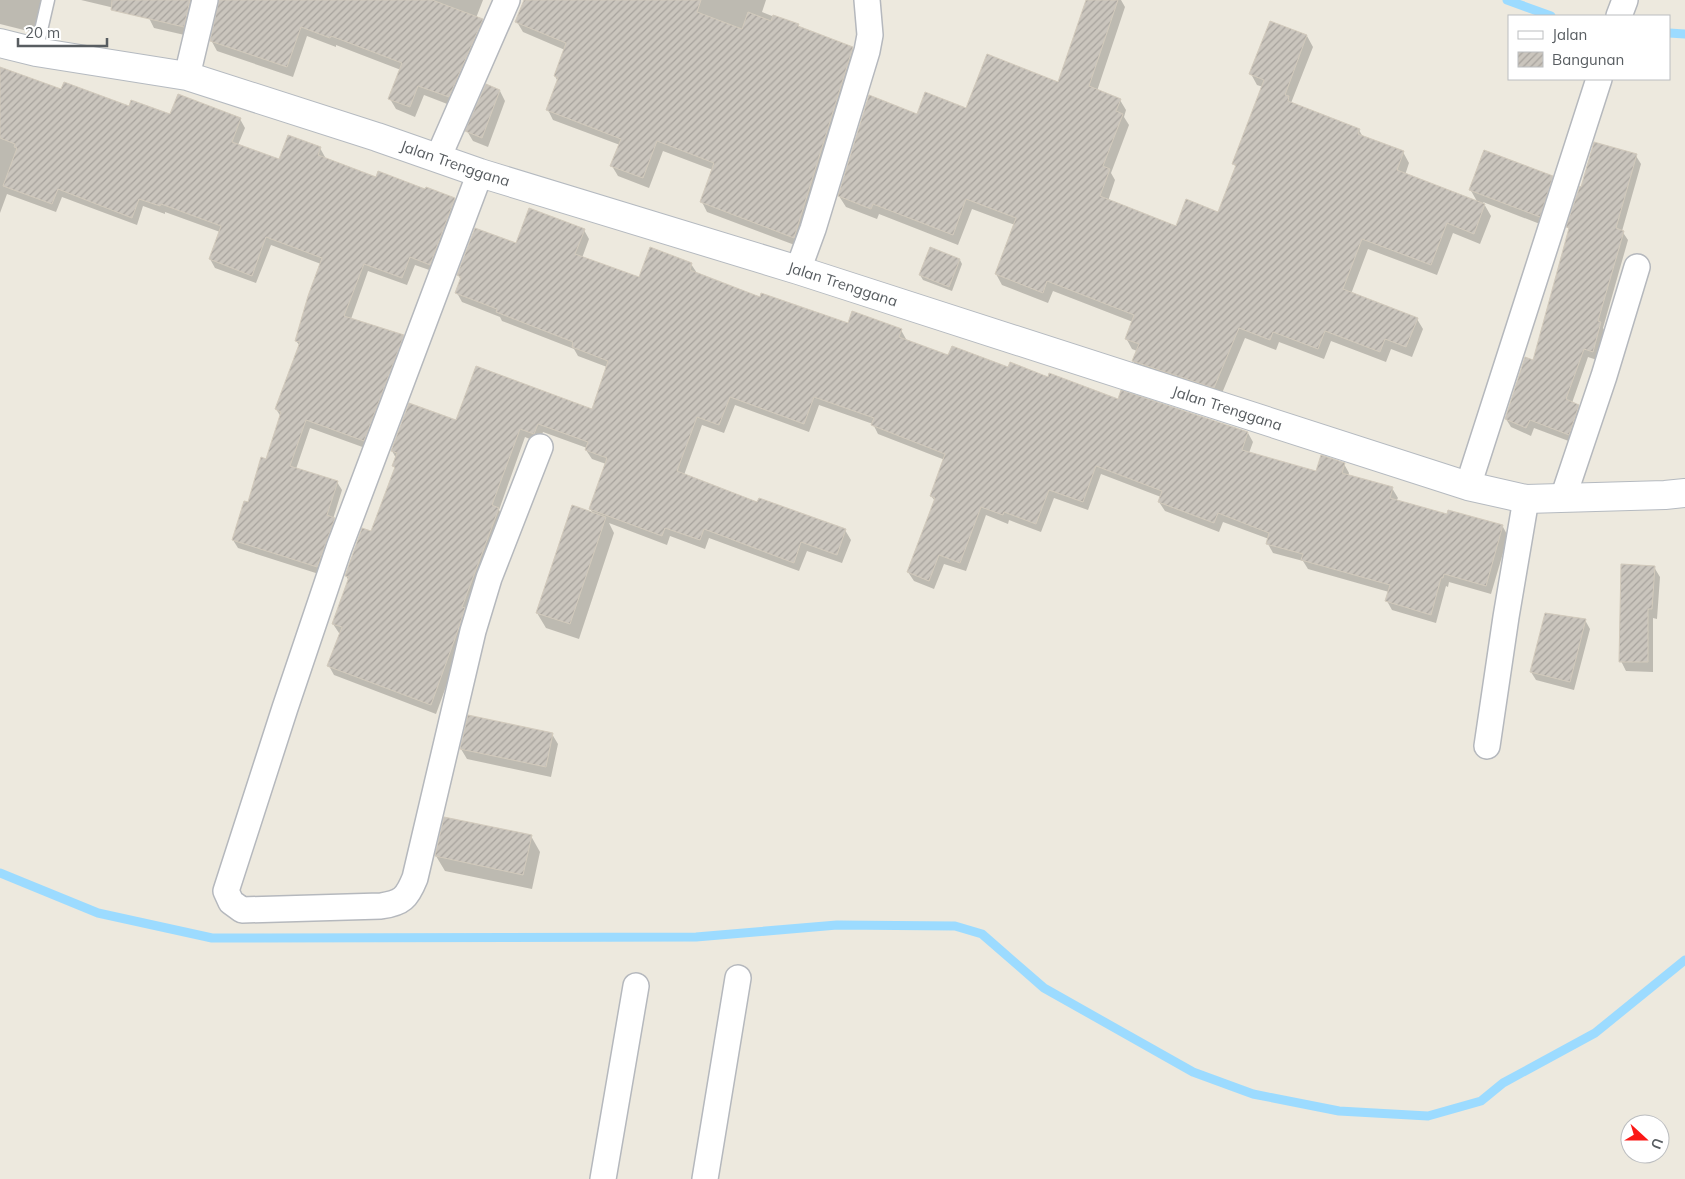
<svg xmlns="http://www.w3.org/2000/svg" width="1685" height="1179" viewBox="0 0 1685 1179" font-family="Mulish,sans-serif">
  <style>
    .shadow { fill: #0003 }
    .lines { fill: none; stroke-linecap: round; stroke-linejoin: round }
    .stream { stroke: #9cdbff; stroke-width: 9 }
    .building { fill: url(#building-hatch); stroke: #d2cabc }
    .service-casing { stroke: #b5b8bd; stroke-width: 15 }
    .minor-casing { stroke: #b5b8bd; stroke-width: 28 }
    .secondary-casing { stroke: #b5bac0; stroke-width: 30 }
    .service { stroke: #fff; stroke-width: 12 }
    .minor { stroke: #fff; stroke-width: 25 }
    .secondary { stroke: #fff; stroke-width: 28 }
    .labels { text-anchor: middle; stroke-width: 4; stroke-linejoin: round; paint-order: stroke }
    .street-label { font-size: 15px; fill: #585d61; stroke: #fff }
  </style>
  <defs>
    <pattern id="building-hatch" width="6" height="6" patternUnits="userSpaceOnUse" patternTransform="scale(1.25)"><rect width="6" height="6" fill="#cac5bd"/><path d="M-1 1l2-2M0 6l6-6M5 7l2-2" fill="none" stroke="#a7a39d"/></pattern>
  </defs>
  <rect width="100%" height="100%" fill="#ede9de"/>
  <!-- shadow -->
  <path class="shadow" d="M 0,0 L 50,0 L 40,34 L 0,24 Z
    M 81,0 L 201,0 L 189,36 L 154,28 L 148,16 Z
    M 220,0 L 483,0 L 476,18 L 482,20 L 488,31 L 455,107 L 424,95 L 415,117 L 396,109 L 390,99 L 401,70 L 336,45 L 336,47 L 307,36 L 293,77 L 217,51 L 211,40 Z
    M 537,0 L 766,0 L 762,12 L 852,48 L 858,58 L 800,247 L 707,212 L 702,202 L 713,170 L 663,151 L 649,188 L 618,176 L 612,166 L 620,145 L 553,120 L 548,110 L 558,82 L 555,76 L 565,50 L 523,32 L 517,22 Z
    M 1087,0 L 1121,0 L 1125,7 L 1097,91 L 1120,100 L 1126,110 L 1124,117 L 1129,125 L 1111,173 L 1115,180 L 1108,201 L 1177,227 L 1219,213 L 1236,168 L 1234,164 L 1263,87 L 1257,85 L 1251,74 L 1270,22 L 1307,36 L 1313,47 L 1291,103 L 1359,130 L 1363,137 L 1403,152 L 1409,163 L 1405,175 L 1478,203 L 1470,189 L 1552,177 L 1558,187 L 1545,226 L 1483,202 L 1491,216 L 1480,244 L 1453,233 L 1437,275 L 1368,249 L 1351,294 L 1417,319 L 1423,329 L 1412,357 L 1391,349 L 1386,362 L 1331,341 L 1324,359 L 1279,342 L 1276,350 L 1245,338 L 1220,398 L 1140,372 L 1133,361 L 1137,351 L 1132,349 L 1126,338 L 1133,322 L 1053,291 L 1048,303 L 1002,285 L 996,274 L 1015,225 L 972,209 L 958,245 L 879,214 L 877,219 L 846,207 L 839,196 L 917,115 L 967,110 L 1058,84 Z
    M 0,68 L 62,91 L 129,108 L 171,115 L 240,119 L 245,128 L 238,145 L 280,160 L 320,148 L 325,157 L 324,159 L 377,179 L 454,199 L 459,207 L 435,272 L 415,265 L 407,285 L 368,271 L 351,319 L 403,336 L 408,344 L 368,449 L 310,428 L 296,469 L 337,482 L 342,490 L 333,519 L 339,528 L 322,575 L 238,548 L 233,540 L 266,460 L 281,417 L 276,409 L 300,346 L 296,341 L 321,264 L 271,245 L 256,283 L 215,268 L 210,259 L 220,232 L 165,212 L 165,214 L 143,206 L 137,225 L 62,197 L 56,212 L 7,194 L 0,213 Z
    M 500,91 L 505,101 L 488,147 L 473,141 L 467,131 Z
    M 1636,156 L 1641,164 L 1622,231 L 1628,240 L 1603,328 L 1605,332 L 1597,360 L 1588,357 L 1572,403 L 1578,406 L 1583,414 L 1574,443 L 1534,428 L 1531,436 L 1511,427 L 1506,419 L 1534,362 L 1570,230 L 1568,227 Z
    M 584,230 L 589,239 L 582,258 L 639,279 L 691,264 L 697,273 L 760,298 L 849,325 L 901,330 L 906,339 L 905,341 L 949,356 L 1049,379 L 1118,400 L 1248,433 L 1253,442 L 1249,453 L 1317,472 L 1344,464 L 1349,473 L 1348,476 L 1392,488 L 1398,498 L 1396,501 L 1448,515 L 1503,527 L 1508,536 L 1491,594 L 1449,582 L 1448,587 L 1446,586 L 1436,623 L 1392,610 L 1387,601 L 1389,592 L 1308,569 L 1303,561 L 1273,553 L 1268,544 L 1269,539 L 1223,522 L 1219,532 L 1165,511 L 1159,502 L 1161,497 L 1101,474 L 1088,510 L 1054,498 L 1041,532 L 1009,520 L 1008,524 L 986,515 L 966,571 L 944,564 L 934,589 L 914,581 L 908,572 L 935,501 L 931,496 L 945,460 L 878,434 L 873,424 L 819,405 L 809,432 L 735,405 L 724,433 L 702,425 L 684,475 L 758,503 L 845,530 L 851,540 L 842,563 L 807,551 L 799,571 L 709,538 L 705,549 L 670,536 L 667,545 L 609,523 L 614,533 L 579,639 L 546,628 L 537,613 L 593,513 L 590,509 L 606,464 L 592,459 L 586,450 L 587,448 L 543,432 L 539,443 L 525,437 L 499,510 L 504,518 L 463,640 L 436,714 L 334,675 L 329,666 L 341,634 L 339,633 L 333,624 L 349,581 L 346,576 L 371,533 L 396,470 L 393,466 L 396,458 L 392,451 L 457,422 L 592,410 L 607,367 L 578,356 L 574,349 L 502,321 L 500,317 L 462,302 L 457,293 L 461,280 L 458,275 L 517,245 Z
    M 960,260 L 962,264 L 952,291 L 923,280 L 920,275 Z
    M 1654,567 L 1660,577 L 1657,619 L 1653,618 L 1653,672 L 1626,671 L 1621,661 Z
    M 1585,620 L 1590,629 L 1574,690 L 1536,680 L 1531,672 Z
    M 552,734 L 558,744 L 551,777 L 467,759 L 461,749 Z
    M 531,836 L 540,852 L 532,889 L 445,871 L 436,856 Z"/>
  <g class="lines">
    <!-- stream -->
    <path class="stream" d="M 1507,0 L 1551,16
      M 1669,33 L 1685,34
      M 0,873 L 98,913 L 212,938 L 696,937 L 837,925 L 955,926 L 982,934 L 1044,988 L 1193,1072 L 1253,1094 L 1339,1111 L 1428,1116 L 1481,1101 L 1503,1083 L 1595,1033 L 1685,960"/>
  </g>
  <!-- building -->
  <path class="building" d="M 112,0 L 190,0 L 184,27 L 111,10 Z
    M 219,0 L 432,0 L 483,19 L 449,97 L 418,86 L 410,107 L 388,99 L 402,63 L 331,36 L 330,38 L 301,27 L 287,67 L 210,41 Z
    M 524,0 L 701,0 L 697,12 L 742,29 L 748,12 L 771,21 L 773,15 L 799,24 L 798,26 L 853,47 L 794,238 L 700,202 L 714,163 L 657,141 L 643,178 L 610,166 L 621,139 L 546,110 L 558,78 L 554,76 L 566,43 L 515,22 Z
    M 1086,0 L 1118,0 L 1089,86 L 1121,99 L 1116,111 L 1123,114 L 1103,166 L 1110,169 L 1100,196 L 1176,226 L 1186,199 L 1218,212 L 1236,165 L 1232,164 L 1264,80 L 1249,74 L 1270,21 L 1307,35 L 1285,95 L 1289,96 L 1288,101 L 1360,129 L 1358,134 L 1404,151 L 1397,170 L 1485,204 L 1474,234 L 1447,223 L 1431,265 L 1362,239 L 1343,289 L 1418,318 L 1406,347 L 1385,339 L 1380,352 L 1325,331 L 1318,349 L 1273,332 L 1270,340 L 1239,328 L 1214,388 L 1132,361 L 1139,344 L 1125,339 L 1134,315 L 1047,281 L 1043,293 L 995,274 L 1016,218 L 966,199 L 953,235 L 873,204 L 871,209 L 838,196 L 869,95 L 917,114 L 925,92 L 966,108 L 987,54 L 1058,82 Z
    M 0,67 L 61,89 L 64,82 L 129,106 L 131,100 L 170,114 L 178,94 L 241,118 L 232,142 L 279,159 L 288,135 L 321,147 L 318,155 L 376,177 L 378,171 L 425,189 L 426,187 L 455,198 L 430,265 L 410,257 L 402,278 L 364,264 L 344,316 L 404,335 L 364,441 L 306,420 L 290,466 L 338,481 L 327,515 L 335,518 L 317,567 L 232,540 L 244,501 L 248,502 L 261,457 L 266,459 L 281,412 L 275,409 L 300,342 L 295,341 L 308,296 L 322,258 L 266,237 L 252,276 L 209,259 L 221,226 L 161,204 L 160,206 L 139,199 L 132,218 L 58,189 L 52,204 L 3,186 L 17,148 L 14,147 L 15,144 L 0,138 Z
    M 486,84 L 500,90 L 482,138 L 465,131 Z
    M 1594,142 L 1637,154 L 1616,228 L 1624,231 L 1598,321 L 1601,322 L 1593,352 L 1584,349 L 1566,399 L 1579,405 L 1569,435 L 1530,420 L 1526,428 L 1505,419 L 1525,357 L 1533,360 L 1569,228 L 1566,227 L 1580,186 L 1581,187 Z
    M 1484,150 L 1553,176 L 1540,217 L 1469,190 Z
    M 529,208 L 585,229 L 575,254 L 639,277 L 650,247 L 692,263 L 690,270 L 760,297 L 761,293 L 848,323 L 852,311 L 902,329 L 899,337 L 948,355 L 952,346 L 1008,367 L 1010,362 L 1048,377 L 1049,373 L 1118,399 L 1121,390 L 1248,432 L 1242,450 L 1316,471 L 1321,455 L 1345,463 L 1342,473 L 1393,487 L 1390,498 L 1447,514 L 1448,510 L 1503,525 L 1486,586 L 1444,574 L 1443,578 L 1441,578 L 1431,615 L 1385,601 L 1390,585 L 1301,560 L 1303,554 L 1266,544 L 1269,533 L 1218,513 L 1214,523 L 1158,502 L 1162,491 L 1096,466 L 1083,502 L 1049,490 L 1036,524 L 1004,512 L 1003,515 L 981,507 L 960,563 L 939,555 L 929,581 L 907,572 L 935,498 L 930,496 L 945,454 L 871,425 L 874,418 L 814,397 L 804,424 L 730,397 L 719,425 L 697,417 L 677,471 L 757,502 L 759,498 L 846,529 L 837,555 L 801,542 L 794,563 L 704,529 L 700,540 L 665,528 L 662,536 L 589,509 L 607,458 L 585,450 L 588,442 L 538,424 L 534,434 L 520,429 L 492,505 L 499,508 L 462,607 L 465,608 L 458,630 L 431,705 L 327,666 L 342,627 L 332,624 L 349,577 L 345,576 L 362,528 L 371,531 L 395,467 L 392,466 L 397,453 L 391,451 L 409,403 L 456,420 L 476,366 L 592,409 L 608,361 L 572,347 L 573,342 L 496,312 L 497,309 L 455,293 L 461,277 L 457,275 L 475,228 L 516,243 Z
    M 930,247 L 960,259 L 949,287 L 919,275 Z
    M 572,505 L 606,517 L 570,624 L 536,613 Z
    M 1621,564 L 1655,566 L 1652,609 L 1648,609 L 1648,662 L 1619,662 Z
    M 1545,613 L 1586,619 L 1570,682 L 1530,672 Z
    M 468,715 L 553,733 L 546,767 L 460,749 Z
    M 444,817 L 532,835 L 523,875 L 435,856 Z"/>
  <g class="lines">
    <defs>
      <path id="service" d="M 36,52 L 48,0"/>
      <path id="minor" d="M 1619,16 L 1625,0
        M 187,76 L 205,0
        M 438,158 L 507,0
        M 480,173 L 339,548 L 285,708 L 226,891 L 231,902 L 242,910 L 381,906 C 402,903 407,898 415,878 L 473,631 L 489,578 L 540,447
        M 798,270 L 813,229 L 867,51 L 870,35 L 867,0
        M 1468,486 L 1599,79
        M 1563,498 L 1604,376 L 1637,267
        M 1487,746 L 1506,617 L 1526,499
        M 603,1179 L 636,986
        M 705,1179 L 738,978"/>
      <g id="secondary">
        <path id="s1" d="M 0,43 L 36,52 L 187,76 L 377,137 L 480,173 L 798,270 L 1468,486 L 1526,499 L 1665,495 L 1685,493"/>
      </g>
    </defs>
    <!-- service casing -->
    <use href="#service" class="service-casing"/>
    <!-- minor casing -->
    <use href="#minor" class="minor-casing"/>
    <!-- secondary casing -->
    <use href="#secondary" class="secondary-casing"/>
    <!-- service -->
    <use href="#service" class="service"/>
    <!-- minor -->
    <use href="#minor" class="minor"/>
    <!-- secondary -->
    <use href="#secondary" class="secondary"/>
  </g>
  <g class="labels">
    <!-- street labels -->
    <g class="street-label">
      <text dy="5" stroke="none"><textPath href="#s1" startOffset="472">Jalan Trenggana</textPath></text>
      <text dy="5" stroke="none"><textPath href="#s1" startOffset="878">Jalan Trenggana</textPath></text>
      <text dy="5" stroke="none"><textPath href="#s1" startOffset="1282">Jalan Trenggana</textPath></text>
    </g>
  </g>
  <!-- legend -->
  <rect x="1508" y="15" width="162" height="65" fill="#ffffff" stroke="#bcbec0"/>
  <rect x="1518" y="31" width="25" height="8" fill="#ffffff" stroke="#bcbec0"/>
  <text x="1552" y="40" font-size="15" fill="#585d61">Jalan</text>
  <rect x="1518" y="52" width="25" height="15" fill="url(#building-hatch)" stroke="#bcbec0"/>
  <text x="1552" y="65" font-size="15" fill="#585d61">Bangunan</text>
  <!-- north arrow -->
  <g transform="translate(1645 1139) rotate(111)"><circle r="24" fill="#ffffff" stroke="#bcbec0"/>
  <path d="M0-4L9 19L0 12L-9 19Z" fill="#fb1816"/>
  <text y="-8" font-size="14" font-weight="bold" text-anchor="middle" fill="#585d61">U</text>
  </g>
  <!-- scale -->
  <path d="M18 38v8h89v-8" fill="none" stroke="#585d61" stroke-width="2.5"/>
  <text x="25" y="38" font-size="15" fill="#585d61" stroke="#ffffff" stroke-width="4" paint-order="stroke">20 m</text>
</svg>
